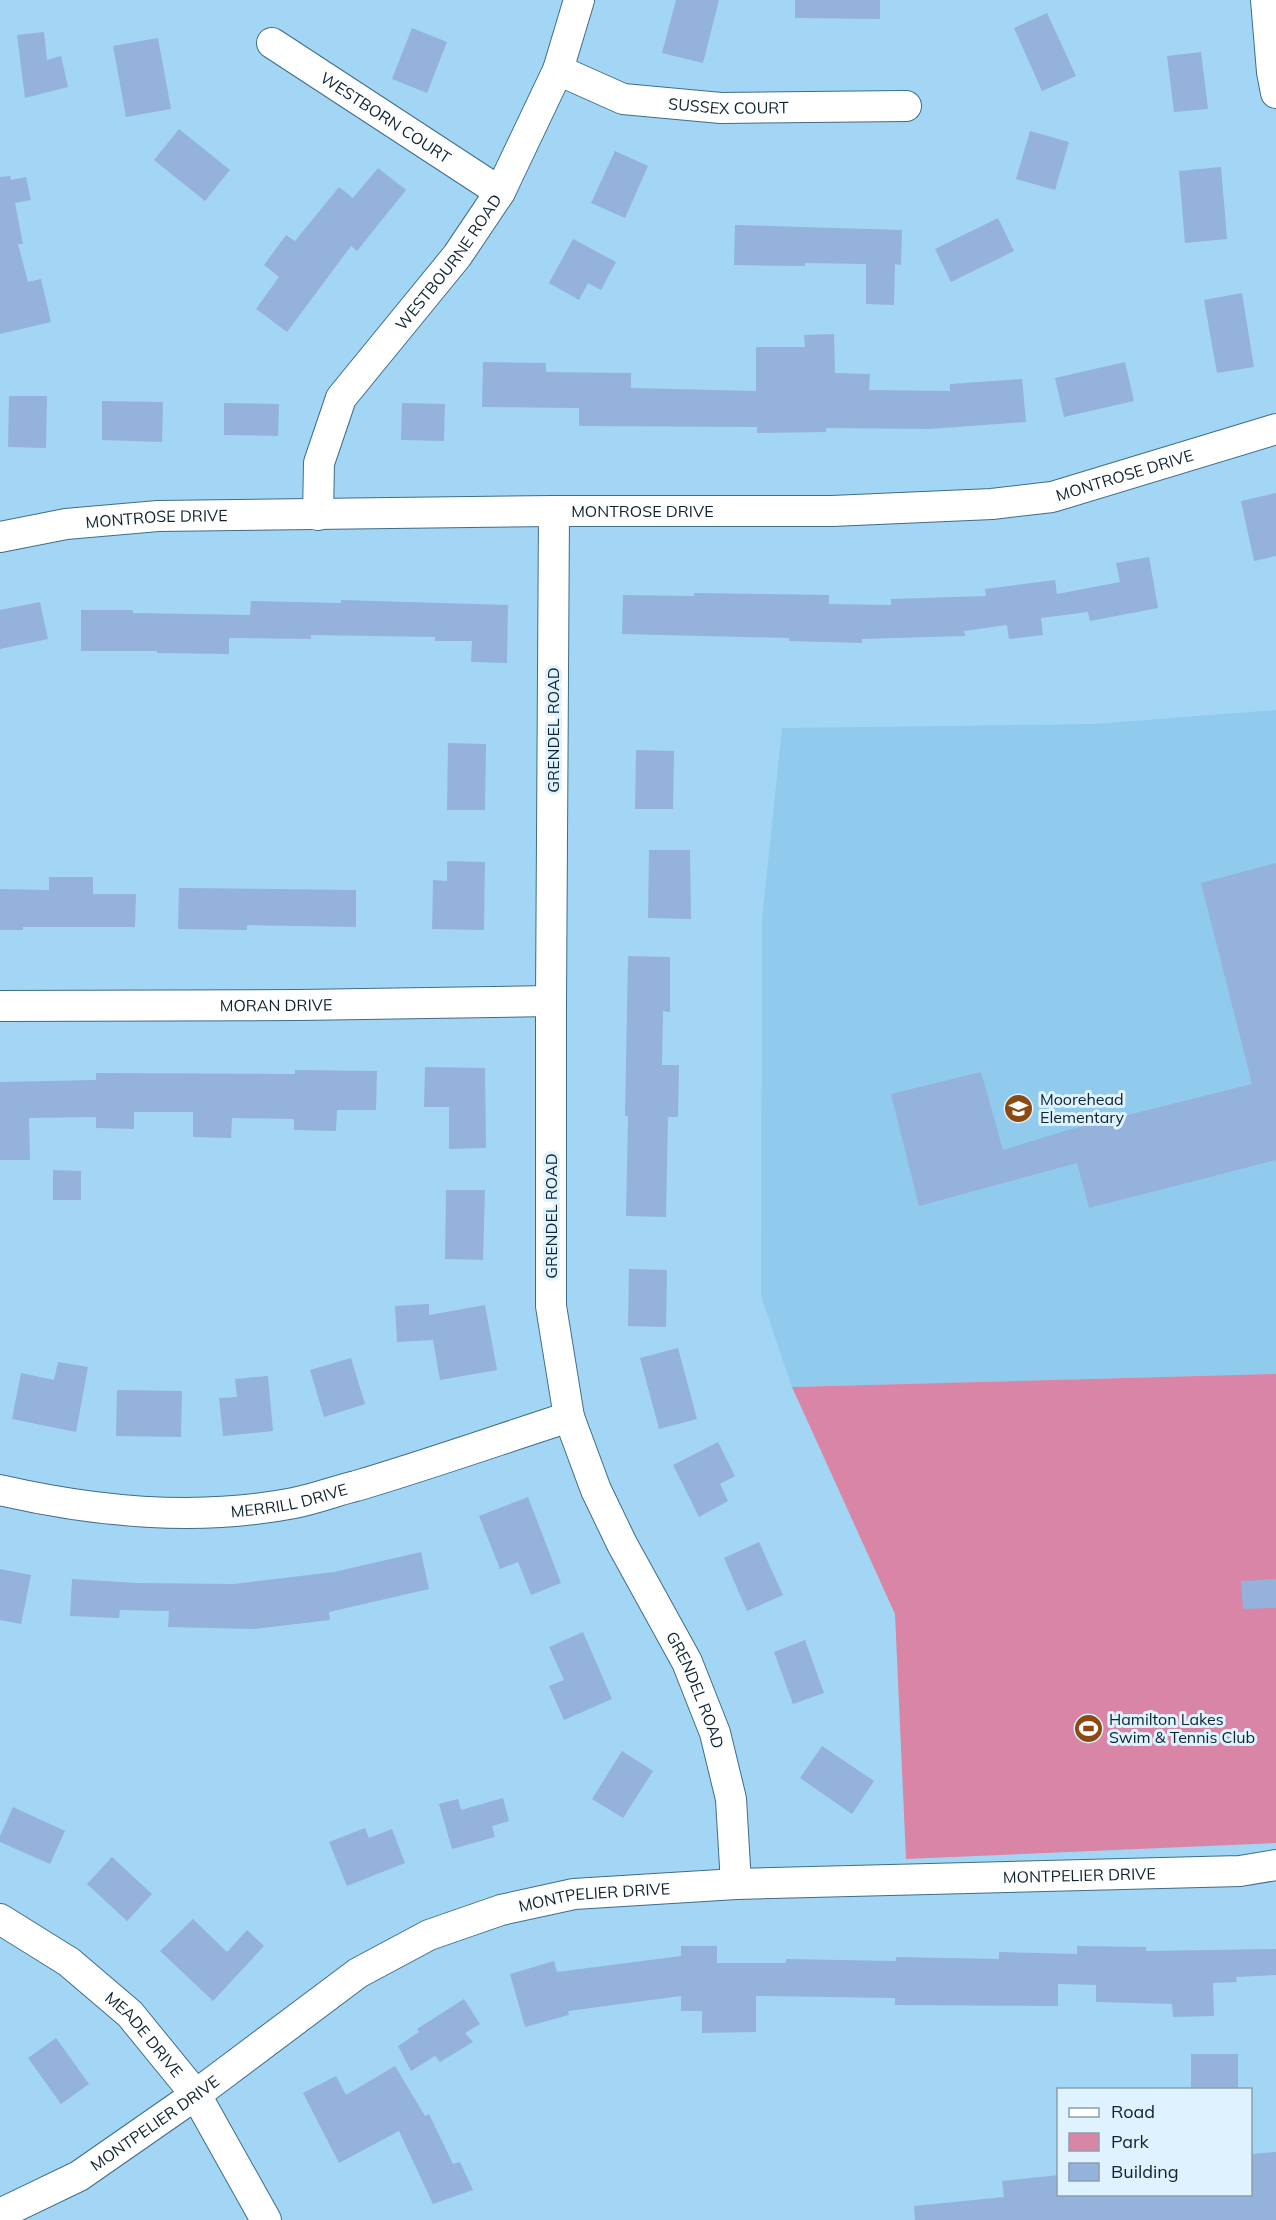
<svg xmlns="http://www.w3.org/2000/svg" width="1276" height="2220" viewBox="0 0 1276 2220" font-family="Mulish,sans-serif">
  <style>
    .built { fill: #90cbee }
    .green { fill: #d985a5 }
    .building { fill: #94b2db }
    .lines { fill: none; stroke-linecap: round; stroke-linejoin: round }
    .street-casing { stroke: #3e6d89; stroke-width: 32 }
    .street { stroke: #fff; stroke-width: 30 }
    .labels { text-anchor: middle; stroke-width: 6; stroke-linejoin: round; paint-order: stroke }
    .street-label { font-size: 16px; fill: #0f242f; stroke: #def2ff }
    .poi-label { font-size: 16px; fill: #0f242f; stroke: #def2ff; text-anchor: start }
  </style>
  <rect width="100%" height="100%" fill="#a3d6f5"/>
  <!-- built -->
  <path class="built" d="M 1276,710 L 1276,1374 L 792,1387 L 761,1296 L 762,919 L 782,728 L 1095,724 Z"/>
  <!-- green -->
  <path class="green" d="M 1276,1374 L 1276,1843 L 906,1859 L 895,1614 L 792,1387 Z"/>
  <!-- building -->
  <path class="building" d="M 676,0 L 719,0 L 703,63 L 662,53 Z
    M 795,0 L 880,0 L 880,19 L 795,18 Z
    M 1047,13 L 1076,76 L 1042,91 L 1014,28 Z
    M 412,28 L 447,42 L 427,93 L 392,79 Z
    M 44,32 L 47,60 L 61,56 L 68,87 L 25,98 L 17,35 Z
    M 158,38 L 171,109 L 126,117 L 113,46 Z
    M 1201,52 L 1208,109 L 1174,112 L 1167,56 Z
    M 179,129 L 230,170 L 205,201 L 154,160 Z
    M 1030,131 L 1069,142 L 1055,190 L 1016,179 Z
    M 615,151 L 648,166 L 625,218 L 591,203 Z
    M 1221,167 L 1227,239 L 1185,243 L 1179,171 Z
    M 378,168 L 406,190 L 357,251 L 351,246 L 287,332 L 256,309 L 279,277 L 264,265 L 286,235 L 295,241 L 339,187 L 353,198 Z
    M 10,176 L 11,180 L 26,177 L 31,200 L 15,203 L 23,244 L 18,244 L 28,282 L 41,279 L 51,322 L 0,334 L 0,177 Z
    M 998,218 L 1014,251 L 951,282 L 935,249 Z
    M 735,225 L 902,230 L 901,265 L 895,264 L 894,305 L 866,304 L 866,264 L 805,263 L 805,266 L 734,265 Z
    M 573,239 L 616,262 L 601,290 L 588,283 L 579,300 L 549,283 Z
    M 1242,293 L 1254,367 L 1217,373 L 1204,300 Z
    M 834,334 L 835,373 L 870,374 L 869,390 L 950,391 L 950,384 L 1022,379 L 1026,422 L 929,429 L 826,428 L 826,432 L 757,433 L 757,427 L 579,426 L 579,408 L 482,407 L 483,362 L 546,363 L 546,372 L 631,373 L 631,388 L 756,391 L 756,347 L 805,347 L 804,335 Z
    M 1125,362 L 1134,401 L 1064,417 L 1055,378 Z
    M 9,396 L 47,396 L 46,448 L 8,447 Z
    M 102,401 L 163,402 L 162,442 L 102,440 Z
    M 224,403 L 279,404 L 278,436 L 224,435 Z
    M 402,403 L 445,404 L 444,441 L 401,440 Z
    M 1276,493 L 1276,556 L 1254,561 L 1241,501 Z
    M 1149,557 L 1158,608 L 1090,621 L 1088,612 L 1041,618 L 1043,635 L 1009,639 L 1007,625 L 964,631 L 965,636 L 862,639 L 862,643 L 789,641 L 789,638 L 622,634 L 623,595 L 694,596 L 694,593 L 829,595 L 829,604 L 891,605 L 891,599 L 986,596 L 985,589 L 1055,580 L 1057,594 L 1120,582 L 1116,563 Z
    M 341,600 L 508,605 L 507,663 L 471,662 L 472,641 L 435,641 L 435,637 L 311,635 L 311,639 L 229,638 L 229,654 L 157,653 L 157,651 L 81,651 L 81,610 L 133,610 L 133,613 L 250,615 L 251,601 L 341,603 Z
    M 40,602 L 48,639 L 0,649 L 0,610 Z
    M 448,743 L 486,744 L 485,810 L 447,810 Z
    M 636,750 L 674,751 L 673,809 L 635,809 Z
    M 649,850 L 690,850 L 691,919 L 648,918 Z
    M 447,861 L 485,862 L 484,930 L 432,929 L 433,880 L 447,881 Z
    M 1276,863 L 1276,1160 L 1089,1208 L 1077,1163 L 919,1206 L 891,1094 L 981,1072 L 1003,1150 L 1068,1130 L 1252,1084 L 1201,883 Z
    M 49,877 L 93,877 L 93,894 L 136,894 L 135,927 L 23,927 L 23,930 L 0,930 L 0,889 L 49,890 Z
    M 179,888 L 356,890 L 356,927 L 247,925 L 247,930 L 178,929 Z
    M 628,956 L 670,957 L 670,1012 L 663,1011 L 662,1065 L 679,1065 L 678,1117 L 668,1117 L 666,1217 L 626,1216 L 628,1116 L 625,1116 Z
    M 425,1067 L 485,1068 L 486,1148 L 449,1149 L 449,1107 L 424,1107 Z
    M 295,1070 L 377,1071 L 376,1110 L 337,1110 L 336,1131 L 294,1130 L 294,1119 L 232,1118 L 231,1138 L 193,1137 L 193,1112 L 134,1112 L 134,1129 L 96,1128 L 96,1117 L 29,1118 L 30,1160 L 0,1160 L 0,1082 L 96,1080 L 96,1073 L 295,1074 Z
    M 53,1170 L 81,1171 L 81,1200 L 53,1200 Z
    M 446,1190 L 485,1190 L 483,1260 L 445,1259 Z
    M 629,1269 L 667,1270 L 666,1327 L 628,1326 Z
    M 429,1304 L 429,1315 L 485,1305 L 497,1370 L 440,1380 L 433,1340 L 397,1342 L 395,1306 Z
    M 678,1348 L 697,1419 L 659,1429 L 640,1358 Z
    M 351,1358 L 365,1404 L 324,1417 L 310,1370 Z
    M 58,1362 L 88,1367 L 76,1432 L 12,1419 L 21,1373 L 54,1380 Z
    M 268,1376 L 273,1431 L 223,1436 L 219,1398 L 237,1397 L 235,1379 Z
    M 117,1390 L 182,1391 L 181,1437 L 116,1436 Z
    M 718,1442 L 735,1476 L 720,1484 L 728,1501 L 699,1517 L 673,1465 Z
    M 528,1497 L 561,1583 L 531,1595 L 518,1562 L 500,1569 L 479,1516 Z
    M 759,1542 L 783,1595 L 747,1611 L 724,1558 Z
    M 421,1552 L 429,1589 L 329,1612 L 330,1620 L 254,1629 L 168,1627 L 169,1611 L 120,1610 L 119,1618 L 70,1616 L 72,1579 L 137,1583 L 234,1584 L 334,1572 Z
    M 0,1569 L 31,1575 L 21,1624 L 0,1620 Z
    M 1276,1579 L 1276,1608 L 1243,1609 L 1241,1581 Z
    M 583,1632 L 612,1699 L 564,1720 L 549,1686 L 564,1680 L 549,1647 Z
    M 805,1640 L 824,1693 L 793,1704 L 774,1652 Z
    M 822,1746 L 874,1781 L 852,1814 L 800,1778 Z
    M 622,1751 L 653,1771 L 623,1818 L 592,1799 Z
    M 503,1798 L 509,1821 L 492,1826 L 495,1837 L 452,1849 L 439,1804 L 458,1799 L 461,1810 Z
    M 13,1807 L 65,1831 L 50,1864 L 0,1842 L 0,1836 Z
    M 365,1828 L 369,1838 L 392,1829 L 405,1863 L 347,1886 L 329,1842 Z
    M 112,1857 L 152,1894 L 127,1921 L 87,1884 Z
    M 193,1919 L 227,1952 L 247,1930 L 264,1946 L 213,2001 L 160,1951 Z
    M 681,1946 L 717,1946 L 717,1963 L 786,1963 L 786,1959 L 896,1961 L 896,1957 L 999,1959 L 999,1952 L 1077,1954 L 1077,1946 L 1146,1947 L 1146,1951 L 1276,1949 L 1276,1975 L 1236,1977 L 1237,1982 L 1213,1983 L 1214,2016 L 1173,2017 L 1172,2004 L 1096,2002 L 1096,1985 L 1058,1984 L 1058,2006 L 895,2005 L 895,1998 L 756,1996 L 756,2032 L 702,2033 L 702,2011 L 681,2011 L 681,1996 L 568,2011 L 569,2015 L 525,2027 L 510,1974 L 554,1961 L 557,1972 L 681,1956 Z
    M 464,1999 L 480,2024 L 465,2033 L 473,2042 L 440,2062 L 435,2056 L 411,2071 L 398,2046 L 419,2032 L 417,2029 Z
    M 56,2038 L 89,2084 L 61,2104 L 28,2058 Z
    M 1191,2054 L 1238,2054 L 1238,2090 L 1191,2090 Z
    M 395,2066 L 425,2116 L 429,2114 L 453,2164 L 460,2162 L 473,2190 L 433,2204 L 399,2131 L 339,2163 L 303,2093 L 336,2076 L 346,2095 Z
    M 1276,2152 L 1276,2220 L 915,2220 L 914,2206 L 1004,2197 L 1002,2181 L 1059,2175 L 1059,2194 L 1251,2194 L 1251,2154 Z"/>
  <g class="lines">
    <defs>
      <g id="street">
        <path d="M 1266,0 L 1272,72 L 1276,93"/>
        <path id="s1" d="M 272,43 L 500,192"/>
        <path id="s2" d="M 558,70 L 623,99 L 721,108 L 906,106"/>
        <path id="s3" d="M 554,511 L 551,1001 L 551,1306 L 569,1417 L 596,1490 L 622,1544 L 687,1662 L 715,1733 L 731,1799 L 736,1884"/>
        <path id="s4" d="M 318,515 L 319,463 L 341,398 L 457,256 L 500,192 L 558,70 L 579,0"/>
        <path id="s5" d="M 0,537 L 66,524 L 158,516 L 554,511 L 832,511 L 992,504 L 1052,497 L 1276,429"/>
        <path id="s6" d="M 0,1006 L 299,1005 L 551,1001"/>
        <path id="s7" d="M 0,1490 C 96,1512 197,1522 294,1503 C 315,1499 335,1491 356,1486 C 427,1465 498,1440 569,1417"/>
        <path id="s8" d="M 0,1919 L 69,1962 L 130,2014 L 196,2095 L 266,2220"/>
        <path id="s9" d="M 0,2214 L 79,2176 L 194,2096 L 358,1973 L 429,1935 L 501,1910 L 574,1894 L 736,1884 L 1240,1871 L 1276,1865"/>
      </g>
    </defs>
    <!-- street casing -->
    <use href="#street" class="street-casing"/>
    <!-- street -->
    <use href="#street" class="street"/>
  </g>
  <!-- icons -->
  <defs>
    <symbol id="school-disc" viewBox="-11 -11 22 22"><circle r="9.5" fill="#8a4a12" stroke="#def2ff"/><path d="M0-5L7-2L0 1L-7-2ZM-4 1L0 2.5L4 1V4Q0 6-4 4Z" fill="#fff"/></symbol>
    <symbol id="stadium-disc" viewBox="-11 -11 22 22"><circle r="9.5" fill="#8a4a12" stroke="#def2ff"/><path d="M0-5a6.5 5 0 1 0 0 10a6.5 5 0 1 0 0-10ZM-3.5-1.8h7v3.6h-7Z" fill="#fff"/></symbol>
  </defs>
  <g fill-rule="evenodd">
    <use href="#school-disc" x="1002" y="1092" width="33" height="33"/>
    <use href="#stadium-disc" x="1072" y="1712" width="33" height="33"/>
  </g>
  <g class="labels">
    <!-- street labels -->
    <g class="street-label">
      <text dy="6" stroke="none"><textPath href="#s2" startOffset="177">SUSSEX COURT</textPath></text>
      <text dy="6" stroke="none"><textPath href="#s1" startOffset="136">WESTBORN COURT</textPath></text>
      <text dy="6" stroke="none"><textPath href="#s4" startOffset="294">WESTBOURNE ROAD</textPath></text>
      <text dy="6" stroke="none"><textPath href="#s5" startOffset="1130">MONTROSE DRIVE</textPath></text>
      <text dy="6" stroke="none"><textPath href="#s5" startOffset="644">MONTROSE DRIVE</textPath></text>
      <text dy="6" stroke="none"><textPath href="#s5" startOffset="158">MONTROSE DRIVE</textPath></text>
      <text transform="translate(553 730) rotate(-90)" y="6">GRENDEL ROAD</text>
      <text dy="6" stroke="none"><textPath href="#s6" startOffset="276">MORAN DRIVE</textPath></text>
      <text transform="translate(551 1216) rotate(-90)" y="6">GRENDEL ROAD</text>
      <text dy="6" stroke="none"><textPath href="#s7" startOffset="292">MERRILL DRIVE</textPath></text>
      <text dy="6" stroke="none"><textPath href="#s3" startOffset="1209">GRENDEL ROAD</textPath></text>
      <text dy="6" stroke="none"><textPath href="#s9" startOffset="1170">MONTPELIER DRIVE</textPath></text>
      <text dy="6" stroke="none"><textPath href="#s9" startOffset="684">MONTPELIER DRIVE</textPath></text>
      <text dy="6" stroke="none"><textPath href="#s8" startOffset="186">MEADE DRIVE</textPath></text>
      <text dy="6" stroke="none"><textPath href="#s9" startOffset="180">MONTPELIER DRIVE</textPath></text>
    </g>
    <!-- poi labels -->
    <g class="poi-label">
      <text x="1040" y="1105">Moorehead<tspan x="1040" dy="18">Elementary</tspan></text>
      <text x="1109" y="1725">Hamilton Lakes<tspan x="1109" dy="18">Swim &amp; Tennis Club</tspan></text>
    </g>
  </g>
  <!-- legend -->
  <rect x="1057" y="2088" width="195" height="108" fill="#def2ff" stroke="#8ba0ac" stroke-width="1.5"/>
  <rect x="1069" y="2108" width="30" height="9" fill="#ffffff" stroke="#8ba0ac" stroke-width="1.5"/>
  <text x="1111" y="2118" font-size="18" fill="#0f242f">Road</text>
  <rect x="1069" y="2133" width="30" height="18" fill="#d985a5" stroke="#8ba0ac" stroke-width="1.5"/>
  <text x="1111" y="2148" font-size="18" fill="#0f242f">Park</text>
  <rect x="1069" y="2163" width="30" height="18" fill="#94b2db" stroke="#8ba0ac" stroke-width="1.5"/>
  <text x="1111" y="2178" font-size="18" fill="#0f242f">Building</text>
</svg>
